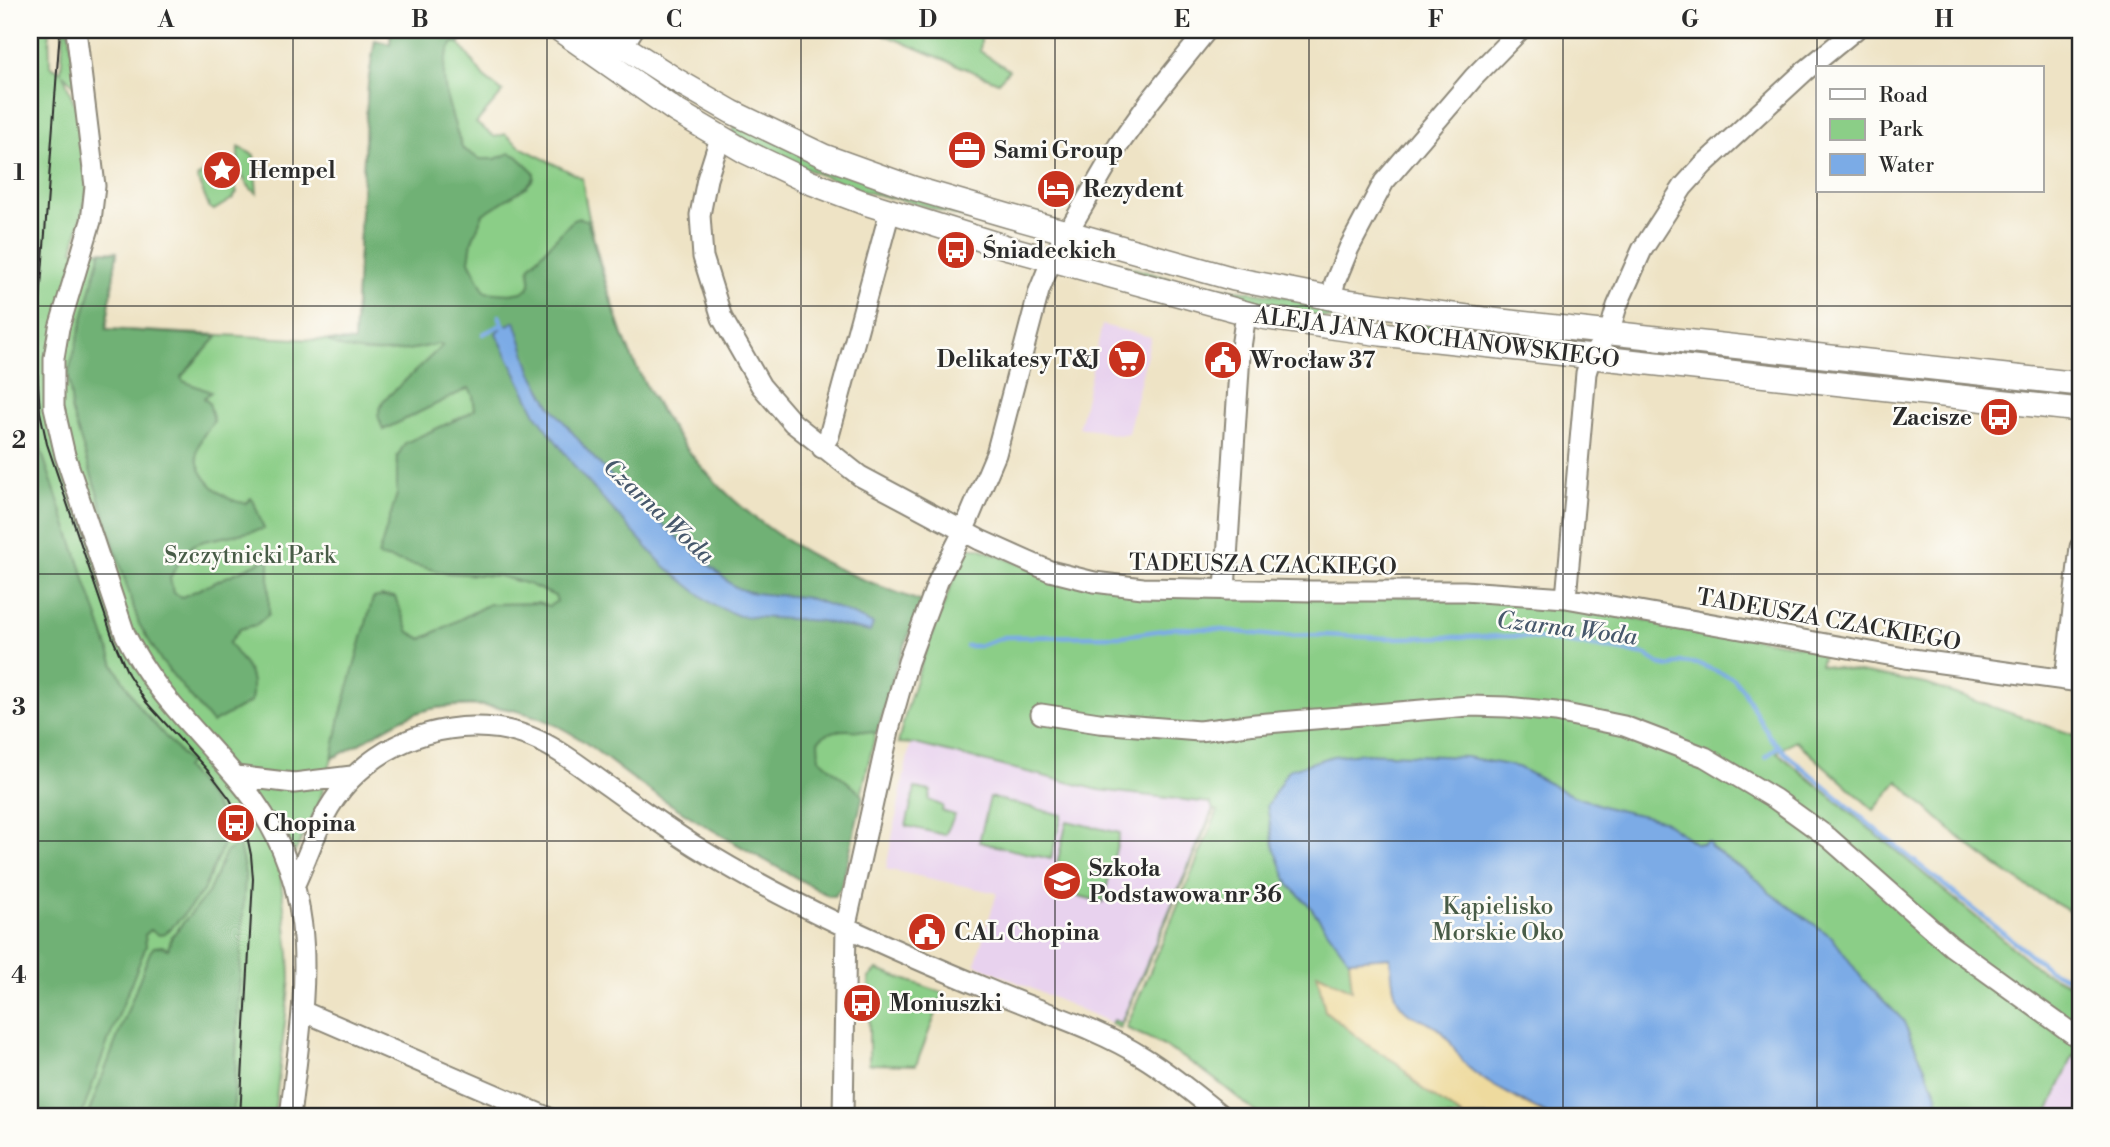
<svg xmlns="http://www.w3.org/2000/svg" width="2110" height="1147" viewBox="0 0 2110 1147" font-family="'Libre Bodoni',serif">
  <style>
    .built { fill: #e8d2ee }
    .green { fill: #8bce87; stroke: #5b7c59; stroke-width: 2 }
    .forest { fill: #70b174; stroke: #4e6e50; stroke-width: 2 }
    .sand { fill: #eeda9e; stroke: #8c8264; stroke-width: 2 }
    .water { fill: #7babe6; stroke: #536b88; stroke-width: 2 }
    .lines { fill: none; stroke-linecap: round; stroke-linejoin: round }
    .stream { stroke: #7babe6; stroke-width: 4.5 }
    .minor-casing { stroke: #8c8778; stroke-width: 23 }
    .major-casing { stroke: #8c8778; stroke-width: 26 }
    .minor { stroke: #fff; stroke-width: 19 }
    .major { stroke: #fff; stroke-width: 23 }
    .tram { stroke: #2b2b2b; stroke-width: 2 }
    .grid { fill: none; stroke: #2b2b2b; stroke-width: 2; stroke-opacity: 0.55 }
    .labels { text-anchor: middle; stroke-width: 5; stroke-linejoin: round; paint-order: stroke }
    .poi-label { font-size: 23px; font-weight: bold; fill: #2b2b2b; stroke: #fdfcf7; text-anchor: start }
    .street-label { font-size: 23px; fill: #2b2b2b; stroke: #fdfcf7 }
    .park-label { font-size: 23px; fill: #485c47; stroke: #fdfcf7 }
    .water-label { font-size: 24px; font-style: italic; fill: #47586c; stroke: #fdfcf7 }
    .neatline { fill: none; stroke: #2b2b2b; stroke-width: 2.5 }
    .grid-label { font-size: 23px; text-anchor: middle; font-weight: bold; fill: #2b2b2b }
  </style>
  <rect width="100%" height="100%" fill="#fdfcf7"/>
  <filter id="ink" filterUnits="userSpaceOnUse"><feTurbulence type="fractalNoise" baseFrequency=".0143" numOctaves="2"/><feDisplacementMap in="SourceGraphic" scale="14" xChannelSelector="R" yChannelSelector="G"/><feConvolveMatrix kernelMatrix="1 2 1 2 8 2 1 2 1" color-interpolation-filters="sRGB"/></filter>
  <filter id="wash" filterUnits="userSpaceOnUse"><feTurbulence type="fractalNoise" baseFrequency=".00686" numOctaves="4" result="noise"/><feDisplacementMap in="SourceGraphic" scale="28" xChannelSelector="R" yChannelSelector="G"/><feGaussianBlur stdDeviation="1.57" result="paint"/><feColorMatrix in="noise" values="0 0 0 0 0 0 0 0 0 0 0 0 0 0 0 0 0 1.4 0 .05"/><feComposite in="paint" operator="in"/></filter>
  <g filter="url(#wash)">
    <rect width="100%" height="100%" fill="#eee3c5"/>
    <!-- built -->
    <path class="built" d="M 1102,325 L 1151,337 L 1128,433 L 1118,435 L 1079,427 Z
      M 915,744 L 1099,790 L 1210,803 L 1213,809 L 1121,1024 L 1113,1020 L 1112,1023 L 975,964 L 997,893 L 886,869 L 910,745 Z
      M 2073,1055 L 2080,1060 L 2080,1117 L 2046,1117 Z"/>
    <!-- green -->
    <path class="green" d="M 30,30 L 49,30 L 50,66 L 61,71 L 64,30 L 69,30 L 77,88 L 63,74 L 80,118 L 87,194 L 73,250 L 117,252 L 106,329 L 354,342 L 368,84 L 375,40 L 390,44 L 391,30 L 469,30 L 459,43 L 484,77 L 503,92 L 476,123 L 495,137 L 505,134 L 522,148 L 582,178 C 588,224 599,263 614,307 C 620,325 625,344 634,362 C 685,470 764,544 878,585 L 906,643 C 873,719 860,808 841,888 L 834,896 L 829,896 C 770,863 711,831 655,794 C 630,778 607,758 583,741 C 540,711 488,700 436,708 C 398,714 367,743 332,758 L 319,804 L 281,880 L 289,954 L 290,979 L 274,1117 L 30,1117 Z
      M 877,30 L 982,30 L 980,51 L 1009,70 L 998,82 L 880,33 Z
      M 735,125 L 1008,223 L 1005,231 L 915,203 L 861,191 L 769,154 L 732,132 Z
      M 238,147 L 254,155 L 257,194 C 242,183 237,165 238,147 Z
      M 221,157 L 225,160 L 237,192 L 232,199 L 214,210 L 209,207 L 197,178 Z
      M 1091,256 L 1189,284 L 1246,291 L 1560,335 L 1558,346 L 1271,311 L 1090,261 Z
      M 1613,342 L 2062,390 L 2061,401 L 1613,350 L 1611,346 Z
      M 970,548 L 979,548 L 1063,581 L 1529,601 L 1824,650 L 1820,665 L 1926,684 L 2080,737 L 2080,917 C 2040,895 2002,872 1966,843 C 1943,824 1920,802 1898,781 L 1874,810 L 1795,740 L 1777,752 L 2041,971 L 2080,989 L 2080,1060 L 2073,1056 L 2046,1117 L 1261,1117 C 1215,1078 1183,1052 1126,1028 L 1218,811 L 1214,810 L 1120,1028 L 1111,1024 L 1113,1020 L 1121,1023 L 1213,809 L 1210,803 L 1099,790 L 915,744 L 898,743 C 913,679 937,619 963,558 Z
      M 915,788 L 931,791 L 929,800 L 943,806 L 942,811 L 955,815 L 945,835 L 906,826 Z
      M 990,797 L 1062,815 L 1051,859 L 979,842 Z
      M 1067,821 L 1120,833 L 1103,902 L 1051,889 Z
      M 877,970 L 944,993 L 916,1065 L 869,1064 L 869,978 Z"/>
    <!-- forest -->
    <path class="forest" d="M 391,30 L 469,30 L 459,43 L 453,43 C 432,71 453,117 462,148 L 480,159 L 495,159 L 510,153 L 517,156 L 534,172 L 534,178 L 526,187 L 483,214 L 472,241 L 469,261 L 485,292 C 495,293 527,298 530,284 C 531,278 528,273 530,266 L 573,220 L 579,218 L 587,220 C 600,265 614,320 634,362 C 674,447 731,511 814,557 C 848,576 886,588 922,602 L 896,667 L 877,733 C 857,731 833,724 818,741 L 819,758 L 863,795 L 841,888 L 834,896 L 829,896 C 770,863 711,831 655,794 C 630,778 607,758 583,741 C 540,711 488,699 436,708 C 398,714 367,743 332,758 L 340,717 L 373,598 L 382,596 L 395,597 L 409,632 L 422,639 L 489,604 L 537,603 L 549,606 L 557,601 L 555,596 L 528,584 L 499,576 L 446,573 L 378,556 L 397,494 L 397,457 L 405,443 L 464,416 L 475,409 L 473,396 L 469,388 L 383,430 L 378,415 L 383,401 L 442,346 L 438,344 C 405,352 359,359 327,341 L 354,342 L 368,84 L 375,40 L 390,44 Z
      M 101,251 L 117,252 L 106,329 L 218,336 L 181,377 L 183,381 L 211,392 L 204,398 L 209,403 L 214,421 C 206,431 197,442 197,456 C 198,478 224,502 246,503 L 251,498 L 254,502 L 264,529 L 204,541 L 193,545 L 182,557 L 170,578 L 173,593 L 182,597 L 269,558 L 269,614 L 256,625 L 240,629 L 229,643 C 246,668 256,671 251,702 L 212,723 L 162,662 L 139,624 L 71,410 C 73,398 68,385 69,372 Z
      M 30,394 L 41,450 L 114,665 L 139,707 L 189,763 L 185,768 C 204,789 220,809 231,836 L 225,836 L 224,843 L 203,891 L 181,918 L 165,934 L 159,935 L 150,930 L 145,935 L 146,946 L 104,1052 L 81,1117 L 30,1117 Z
      M 239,844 L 245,874 L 244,894 L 233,1117 L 87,1117 L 150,952 L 154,947 L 162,946 L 168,949 L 172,936 L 208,893 L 226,852 Z"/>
    <!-- sand -->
    <path class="sand" d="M 1390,957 L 1394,989 L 1417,1016 L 1443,1032 L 1468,1067 L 1523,1103 L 1550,1116 L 1463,1117 L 1421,1088 L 1397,1063 L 1369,1046 L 1325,1011 L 1317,973 L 1352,990 L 1349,960 Z"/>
    <!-- water -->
    <path class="water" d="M 515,321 L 531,371 L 550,405 L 591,455 L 630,496 L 731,584 C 748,598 787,593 811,599 C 833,605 853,615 873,624 L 870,632 L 821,621 L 739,616 L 713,605 L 663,565 L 578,471 L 536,414 L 496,333 L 498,330 Z
      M 1362,753 L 1466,757 L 1518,767 L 1571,795 L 1609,808 L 1662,820 L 1695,843 L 1703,844 L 1707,841 L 1710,843 L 1711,847 L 1759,881 L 1770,893 L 1832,937 L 1864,981 L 1903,1020 L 1937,1094 L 1941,1117 L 1552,1117 C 1525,1101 1493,1089 1469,1068 C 1457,1057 1452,1040 1440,1030 C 1427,1020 1409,1018 1400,1004 C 1392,991 1392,972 1390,957 L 1349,960 L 1308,904 L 1289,885 L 1274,847 L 1267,806 L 1288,770 L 1333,756 Z"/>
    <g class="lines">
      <!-- stream -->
      <path class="stream" d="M 499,316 L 506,331
        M 483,334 L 503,324
        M 967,646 L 978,646 L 1005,637 L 1123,636 L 1176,628 L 1213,629 L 1275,636 L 1324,635 L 1385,638 L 1514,636 L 1589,645 L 1646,655 L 1660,665 L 1670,667 L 1681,662 L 1699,664 L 1733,678 L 1743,690 L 1769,736 L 1784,752 L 1882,835 L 2048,969 L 2080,984
        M 1766,757 L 1778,746"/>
    </g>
  </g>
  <g filter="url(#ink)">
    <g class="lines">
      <defs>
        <path id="minor" d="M 76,30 L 95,186 L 91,221 L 59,328 L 54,358 L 54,407 L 65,455 L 125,634 C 155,694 194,727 236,777 C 328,885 305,988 290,1117
          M 623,46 L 633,30
          M 720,138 L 707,179 L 700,215 L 703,257 L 722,318 L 761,386 L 793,423 L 860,476 L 980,540 L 1029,562 L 1050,571 L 1094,582 L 1143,588 L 1312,591 L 1464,591 L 1566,598 L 1905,658 L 2080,682
          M 1331,299 L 1335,282 L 1349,248 L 1384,182 L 1474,77 L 1520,30
          M 822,448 L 829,436 L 890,211
          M 1225,590 L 1240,354 L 1246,314
          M 1566,598 L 1586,373 L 1591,357 L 1609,333 L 1617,306 L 1642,250 L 1683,187 L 1703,165 L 1805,71 L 1855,30
          M 2065,680 L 2080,547
          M 1041,714 L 1099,723 L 1199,731 L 1256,724 L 1469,706 L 1507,707 L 1556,712 L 1624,726 L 1705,757 L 1775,799 L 1829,838 L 1951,946 L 2080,1039
          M 236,776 L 294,783 L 352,776
          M 295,884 C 305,862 313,839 324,817 C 353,761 411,728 473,727 C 532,726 563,754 608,786 C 636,806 665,827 695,846 C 786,903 891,949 990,990 C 1041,1012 1095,1027 1143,1057 C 1171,1074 1197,1096 1223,1117
          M 302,1011 L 547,1117
          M 843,1117 L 846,925 L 890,726 L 908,662 L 939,579 L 963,532 L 996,454 L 1039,291 L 1052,259 L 1118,146 L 1150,101 L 1207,30"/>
        <path id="major" d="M 560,30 L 676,111 L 746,152 L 809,182 L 862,202 L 1009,248 L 1261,317 L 1381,334 L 2080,410
          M 598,30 L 676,80 L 732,112 L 824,156 L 913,188 L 1009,216 L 1234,279 L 1346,301 L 1483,319 L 2080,384"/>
      </defs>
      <!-- minor casing -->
      <use href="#minor" class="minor-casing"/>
      <!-- major casing -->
      <use href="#major" class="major-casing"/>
      <!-- minor -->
      <use href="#minor" class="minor"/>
      <!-- major -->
      <use href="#major" class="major"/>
      <!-- tram -->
      <path class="tram" d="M 60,30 L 36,355 L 40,412 L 47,444 L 113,639 L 128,674 L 146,702 L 210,773 L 230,799 L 247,836 L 251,855 L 253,879 L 240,1117"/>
    </g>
  </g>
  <!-- grid -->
  <path class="grid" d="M 293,30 L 293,1117M 547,30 L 547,1117M 801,30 L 801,1117M 1055,30 L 1055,1117M 1309,30 L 1309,1117M 1563,30 L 1563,1117M 1817,30 L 1817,1117M 30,306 L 2080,306M 30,574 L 2080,574M 30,841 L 2080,841"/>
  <!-- icons -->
  <defs>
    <symbol id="office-disc" viewBox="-11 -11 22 22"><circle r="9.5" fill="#c8321e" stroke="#fdfcf7"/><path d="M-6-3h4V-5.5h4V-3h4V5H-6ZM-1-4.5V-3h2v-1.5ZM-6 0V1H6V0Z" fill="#fff"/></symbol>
    <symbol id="sight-disc" viewBox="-11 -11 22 22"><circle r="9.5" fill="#c8321e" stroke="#fdfcf7"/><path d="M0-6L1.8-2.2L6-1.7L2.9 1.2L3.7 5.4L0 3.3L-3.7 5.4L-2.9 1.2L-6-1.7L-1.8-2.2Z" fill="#fff"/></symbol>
    <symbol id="hotel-disc" viewBox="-11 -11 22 22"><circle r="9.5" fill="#c8321e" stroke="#fdfcf7"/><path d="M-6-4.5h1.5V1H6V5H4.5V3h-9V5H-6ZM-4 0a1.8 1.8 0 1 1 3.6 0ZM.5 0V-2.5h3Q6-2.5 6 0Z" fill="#fff"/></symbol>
    <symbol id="bus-disc" viewBox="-11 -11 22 22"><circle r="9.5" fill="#c8321e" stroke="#fdfcf7"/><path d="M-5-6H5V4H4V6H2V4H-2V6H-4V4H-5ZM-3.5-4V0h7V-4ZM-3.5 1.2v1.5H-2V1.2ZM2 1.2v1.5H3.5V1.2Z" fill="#fff"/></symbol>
    <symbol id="supermarket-disc" viewBox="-11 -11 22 22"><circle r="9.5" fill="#c8321e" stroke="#fdfcf7"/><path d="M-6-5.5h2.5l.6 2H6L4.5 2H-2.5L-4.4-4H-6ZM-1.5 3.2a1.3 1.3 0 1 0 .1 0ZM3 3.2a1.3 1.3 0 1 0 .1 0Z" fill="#fff"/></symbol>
    <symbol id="civic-disc" viewBox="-11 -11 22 22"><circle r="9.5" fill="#c8321e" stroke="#fdfcf7"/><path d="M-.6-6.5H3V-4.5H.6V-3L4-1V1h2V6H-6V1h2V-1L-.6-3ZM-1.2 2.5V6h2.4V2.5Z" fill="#fff"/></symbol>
    <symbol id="school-disc" viewBox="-11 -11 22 22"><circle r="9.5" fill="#c8321e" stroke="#fdfcf7"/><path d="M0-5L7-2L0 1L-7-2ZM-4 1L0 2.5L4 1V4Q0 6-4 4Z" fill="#fff"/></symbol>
  </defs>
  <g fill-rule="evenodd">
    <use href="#office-disc" x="945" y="128" width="44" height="44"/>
    <use href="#sight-disc" x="200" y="148" width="44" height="44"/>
    <use href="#hotel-disc" x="1034" y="167" width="44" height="44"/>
    <use href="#bus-disc" x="934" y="228" width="44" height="44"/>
    <use href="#supermarket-disc" x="1105" y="337" width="44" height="44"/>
    <use href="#civic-disc" x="1201" y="338" width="44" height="44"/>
    <use href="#bus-disc" x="1977" y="395" width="44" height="44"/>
    <use href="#bus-disc" x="214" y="801" width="44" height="44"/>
    <use href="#school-disc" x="1040" y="859" width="44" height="44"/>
    <use href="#civic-disc" x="905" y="910" width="44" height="44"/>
    <use href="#bus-disc" x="840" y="981" width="44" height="44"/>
  </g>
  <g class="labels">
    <!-- poi labels -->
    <g class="poi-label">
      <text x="994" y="158">Sami Group</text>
      <text x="249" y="178">Hempel</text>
      <text x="1083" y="197">Rezydent</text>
      <text x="983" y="258">Śniadeckich</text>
      <text x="1100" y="367" text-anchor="end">Delikatesy T&amp;J</text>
      <text x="1250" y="368">Wrocław 37</text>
      <text x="1972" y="425" text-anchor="end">Zacisze</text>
      <text x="263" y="831">Chopina</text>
      <text x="1089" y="876">Szkoła<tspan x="1089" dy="26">Podstawowa nr 36</tspan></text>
      <text x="954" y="940">CAL Chopina</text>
      <text x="889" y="1011">Moniuszki</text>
    </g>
    <!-- street labels -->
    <g class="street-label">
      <text transform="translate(1437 337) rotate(7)" y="8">ALEJA JANA KOCHANOWSKIEGO</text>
      <text transform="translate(1263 564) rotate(1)" y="8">TADEUSZA CZACKIEGO</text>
      <text transform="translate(1829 619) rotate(10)" y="8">TADEUSZA CZACKIEGO</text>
    </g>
    <!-- park labels -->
    <g class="park-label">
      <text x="250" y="563">Szczytnicki Park</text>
      <text x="1498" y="914">Kąpielisko<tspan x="1498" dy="26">Morskie Oko</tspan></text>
    </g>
    <!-- water labels -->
    <g class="water-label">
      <text transform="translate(659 511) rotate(43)" y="8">Czarna Woda</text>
      <text transform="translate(1567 628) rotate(7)" y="8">Czarna Woda</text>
    </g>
  </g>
  <!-- margin -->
  <rect width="2110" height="1147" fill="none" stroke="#fdfcf7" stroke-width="77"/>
  <!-- legend -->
  <rect x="1816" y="66" width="228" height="126" fill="#fdfcf7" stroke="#a9a8a5" stroke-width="2"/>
  <rect x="1830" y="89" width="35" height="10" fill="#ffffff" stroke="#a9a8a5" stroke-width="2"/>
  <text x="1879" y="102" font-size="21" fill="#2b2b2b">Road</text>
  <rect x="1830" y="119" width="35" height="21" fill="#8bce87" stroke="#a9a8a5" stroke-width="2"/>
  <text x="1879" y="136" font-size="21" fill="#2b2b2b">Park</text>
  <rect x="1830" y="154" width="35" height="21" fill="#7babe6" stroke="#a9a8a5" stroke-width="2"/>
  <text x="1879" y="172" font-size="21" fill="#2b2b2b">Water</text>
  <rect x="38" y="38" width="2034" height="1070" class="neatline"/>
  <g class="grid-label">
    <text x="166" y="27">A</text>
    <text x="420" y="27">B</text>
    <text x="674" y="27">C</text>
    <text x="928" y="27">D</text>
    <text x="1182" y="27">E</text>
    <text x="1436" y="27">F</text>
    <text x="1690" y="27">G</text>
    <text x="1944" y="27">H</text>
    <text x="19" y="180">1</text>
    <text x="19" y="448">2</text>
    <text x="19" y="715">3</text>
    <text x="19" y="983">4</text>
  </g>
</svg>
